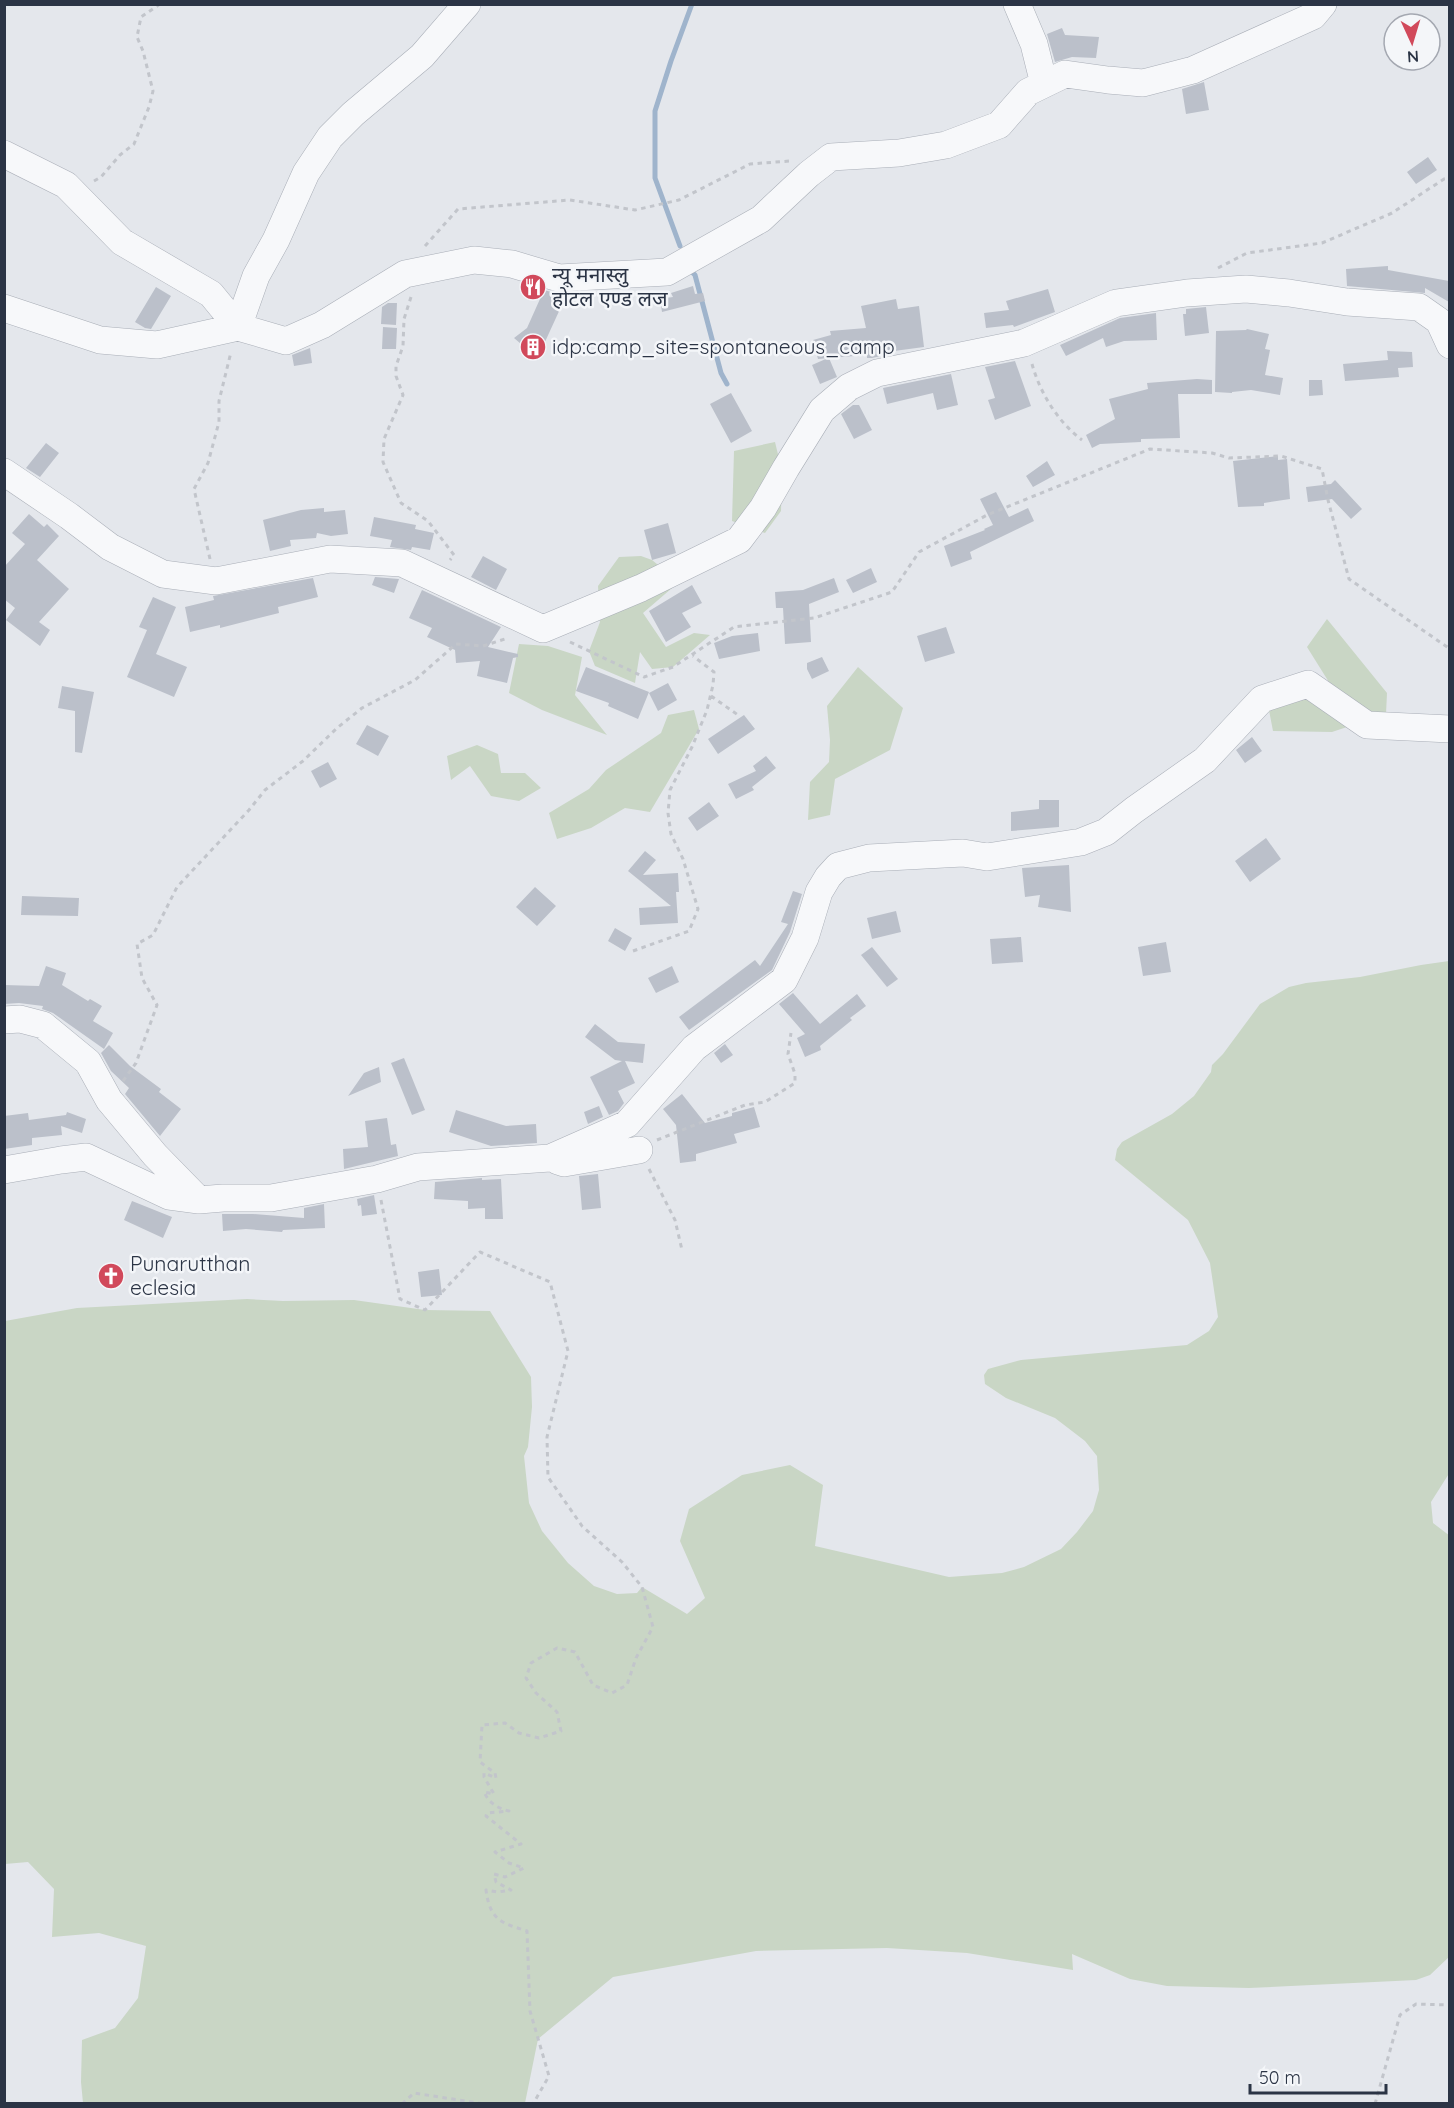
<svg xmlns="http://www.w3.org/2000/svg" width="1454" height="2108" viewBox="0 0 1454 2108" font-family="Quicksand,'Noto Sans Devanagari',sans-serif">
  <style>
    .green { fill: #c9d6c5 }
    .lines { fill: none; stroke-linecap: round; stroke-linejoin: round }
    .stream { stroke: #9fb4cc; stroke-width: 5 }
    .building { fill: #bbc0ca }
    .minor-casing { stroke: #a9aeb7; stroke-width: 28 }
    .path { stroke: #c2c5cb; stroke-width: 3; stroke-dasharray: 4.5 4.5; stroke-linecap: butt }
    .minor { stroke: #f7f8fa; stroke-width: 27 }
    .labels { text-anchor: middle; stroke-width: 5; stroke-linejoin: round; paint-order: stroke }
    .poi-label { font-size: 21px; fill: #2b3445; stroke: #f4f6f9; text-anchor: start }
  </style>
  <rect width="100%" height="100%" fill="#e4e7ec"/>
  <!-- green -->
  <path class="green" d="M 775,442 L 782,471 L 781,511 L 765,533 L 732,521 L 734,451 Z
    M 641,556 L 652,560 L 679,582 L 643,613 L 666,647 L 694,633 L 710,635 L 673,667 L 652,669 L 640,652 L 635,683 L 595,666 L 589,651 L 600,622 L 598,586 L 619,557 Z
    M 1327,619 L 1387,693 L 1386,714 L 1332,732 L 1273,731 L 1268,705 L 1295,692 L 1337,695 L 1307,647 Z
    M 519,644 L 548,646 L 582,657 L 575,695 L 607,735 L 542,710 L 509,693 Z
    M 858,667 L 903,708 L 890,750 L 835,779 L 830,815 L 808,820 L 810,782 L 829,762 L 830,740 L 827,706 Z
    M 694,710 L 699,729 L 650,812 L 625,808 L 591,828 L 557,839 L 549,813 L 589,789 L 606,770 L 661,733 L 668,715 Z
    M 477,745 L 498,754 L 501,773 L 525,773 L 541,788 L 519,801 L 491,796 L 470,766 L 451,780 L 447,756 Z
    M 1449,961 L 1450,1472 L 1431,1502 L 1433,1523 L 1450,1536 L 1450,1956 L 1430,1975 L 1416,1980 L 1249,1988 L 1167,1986 L 1130,1979 L 1072,1954 L 1073,1970 L 967,1953 L 887,1948 L 756,1951 L 613,1977 L 538,2039 L 525,2103 L 83,2103 L 81,2082 L 82,2040 L 115,2028 L 138,1998 L 146,1946 L 99,1933 L 52,1937 L 54,1889 L 28,1862 L 5,1864 L 5,1321 L 77,1308 L 247,1299 L 283,1301 L 354,1300 L 425,1310 L 490,1311 L 531,1377 L 532,1407 L 528,1447 L 524,1456 L 529,1503 L 542,1531 L 568,1563 L 594,1586 L 617,1594 L 637,1593 L 642,1587 L 687,1614 L 705,1598 L 680,1541 L 689,1509 L 742,1475 L 790,1465 L 823,1485 L 815,1546 L 949,1577 L 1002,1573 L 1024,1567 L 1061,1549 L 1077,1532 L 1093,1511 L 1099,1490 L 1097,1456 L 1085,1441 L 1055,1418 L 1006,1398 L 985,1384 L 984,1375 L 988,1369 L 1021,1360 L 1187,1345 L 1209,1331 L 1218,1317 L 1210,1263 L 1188,1220 L 1115,1160 L 1117,1149 L 1122,1142 L 1172,1114 L 1194,1096 L 1211,1072 L 1212,1065 L 1223,1054 L 1260,1004 L 1289,987 L 1306,983 L 1360,977 L 1421,965 Z"/>
  <g class="lines">
    <!-- stream -->
    <path class="stream" d="M 680,246 L 655,178 L 655,111 L 671,61 L 692,4
      M 691,271 L 695,275 L 721,373 L 727,384"/>
  </g>
  <!-- building -->
  <path class="building" d="M 1062,28 L 1065,35 L 1099,37 L 1096,58 L 1072,57 L 1055,62 L 1047,34 Z
    M 1204,82 L 1209,110 L 1186,114 L 1182,89 Z
    M 1428,157 L 1437,170 L 1416,184 L 1407,172 Z
    M 1388,266 L 1388,270 L 1449,281 L 1449,302 L 1425,288 L 1425,293 L 1347,286 L 1346,269 Z
    M 693,286 L 695,294 L 703,293 L 705,301 L 662,312 L 660,299 L 673,297 L 671,293 Z
    M 156,287 L 171,296 L 151,329 L 145,328 L 135,322 Z
    M 1048,289 L 1055,312 L 1014,327 L 1013,325 L 986,328 L 984,313 L 1009,310 L 1006,301 Z
    M 544,290 L 566,296 L 544,344 L 534,355 L 514,338 L 527,328 Z
    M 896,299 L 898,309 L 919,306 L 924,347 L 894,351 L 894,353 L 872,358 L 867,358 L 867,355 L 829,358 L 837,377 L 820,384 L 812,365 L 828,358 L 818,359 L 813,340 L 831,335 L 830,331 L 866,328 L 861,306 Z
    M 388,303 L 397,303 L 396,325 L 381,324 L 382,307 Z
    M 1206,307 L 1209,333 L 1185,336 L 1183,314 L 1186,314 L 1186,309 Z
    M 1156,313 L 1157,340 L 1124,341 L 1106,347 L 1103,338 L 1066,356 L 1060,345 L 1120,318 Z
    M 383,327 L 397,328 L 396,349 L 382,349 Z
    M 1247,329 L 1269,334 L 1265,349 L 1270,350 L 1265,375 L 1283,378 L 1280,395 L 1251,390 L 1232,392 L 1232,393 L 1215,392 L 1216,331 L 1246,330 Z
    M 310,348 L 312,363 L 294,366 L 292,355 Z
    M 1387,351 L 1412,352 L 1413,367 L 1398,368 L 1399,377 L 1345,381 L 1343,364 L 1388,360 Z
    M 1015,361 L 1031,406 L 995,420 L 988,400 L 995,398 L 985,367 Z
    M 951,374 L 958,405 L 937,410 L 933,393 L 887,404 L 883,388 Z
    M 1197,379 L 1212,380 L 1212,394 L 1178,394 L 1180,438 L 1141,439 L 1141,442 L 1100,444 L 1092,448 L 1086,435 L 1115,419 L 1109,399 L 1148,389 L 1147,383 Z
    M 1309,380 L 1322,380 L 1323,395 L 1309,396 Z
    M 731,393 L 752,431 L 731,443 L 710,404 Z
    M 853,405 L 859,405 L 872,430 L 854,439 L 841,414 Z
    M 46,443 L 59,453 L 40,477 L 26,468 Z
    M 1278,456 L 1278,460 L 1287,459 L 1290,499 L 1264,503 L 1264,506 L 1238,507 L 1233,461 Z
    M 1047,461 L 1055,475 L 1033,487 L 1026,476 Z
    M 1335,480 L 1362,509 L 1351,519 L 1332,499 L 1308,502 L 1306,487 L 1331,484 Z
    M 996,492 L 1009,517 L 1028,508 L 1034,521 L 970,552 L 972,559 L 951,567 L 944,546 L 985,530 L 984,529 L 993,525 L 980,499 Z
    M 324,508 L 324,512 L 345,510 L 348,534 L 331,536 L 317,533 L 316,538 L 290,540 L 291,546 L 270,551 L 263,520 L 301,510 Z
    M 29,514 L 44,527 L 47,524 L 59,536 L 37,560 L 69,589 L 39,622 L 50,630 L 40,646 L 6,620 L 15,608 L 4,599 L 4,567 L 25,544 L 12,533 Z
    M 374,517 L 416,525 L 415,529 L 434,533 L 430,550 L 412,547 L 411,550 L 390,547 L 392,540 L 370,536 Z
    M 668,523 L 676,553 L 652,560 L 644,530 Z
    M 483,556 L 507,569 L 496,590 L 471,577 Z
    M 871,568 L 877,582 L 853,593 L 846,580 Z
    M 375,577 L 399,579 L 394,593 L 372,585 Z
    M 313,578 L 318,597 L 278,607 L 279,613 L 220,628 L 220,625 L 190,632 L 185,607 L 214,600 L 213,596 Z
    M 834,578 L 839,592 L 809,604 L 811,642 L 785,644 L 783,608 L 776,608 L 775,592 L 803,590 Z
    M 692,585 L 702,603 L 682,613 L 691,627 L 666,642 L 649,611 Z
    M 422,590 L 501,627 L 488,647 L 518,654 L 518,657 L 513,658 L 507,683 L 477,676 L 480,661 L 456,663 L 455,650 L 427,637 L 432,628 L 409,618 Z
    M 153,597 L 176,607 L 156,654 L 187,667 L 174,697 L 127,677 L 147,630 L 139,627 Z
    M 946,627 L 955,653 L 925,662 L 917,636 Z
    M 758,633 L 760,651 L 719,659 L 714,643 L 732,636 Z
    M 822,657 L 829,671 L 812,679 L 807,669 L 807,663 Z
    M 586,667 L 649,692 L 638,719 L 608,706 L 609,703 L 576,691 Z
    M 668,683 L 677,700 L 658,711 L 649,693 Z
    M 62,686 L 94,692 L 82,753 L 75,752 L 75,711 L 58,708 Z
    M 744,715 L 755,729 L 718,754 L 708,739 Z
    M 367,725 L 389,736 L 378,756 L 356,744 Z
    M 1252,737 L 1262,751 L 1245,763 L 1236,750 Z
    M 766,756 L 776,768 L 752,787 L 754,790 L 736,799 L 728,784 L 756,771 L 753,766 Z
    M 328,762 L 337,779 L 320,788 L 311,771 Z
    M 1039,800 L 1059,800 L 1059,827 L 1011,831 L 1011,812 L 1039,809 Z
    M 709,802 L 719,816 L 697,831 L 688,818 Z
    M 1266,838 L 1281,859 L 1250,882 L 1235,861 Z
    M 645,851 L 656,860 L 643,875 L 678,873 L 679,892 L 676,892 L 678,923 L 640,925 L 639,908 L 671,906 L 628,871 Z
    M 1069,865 L 1071,912 L 1038,907 L 1040,895 L 1025,897 L 1022,868 Z
    M 535,887 L 556,906 L 537,926 L 516,907 Z
    M 793,891 L 802,894 L 790,932 L 772,970 L 689,1030 L 679,1017 L 755,960 L 760,966 L 788,924 L 781,922 Z
    M 22,896 L 79,898 L 78,916 L 21,915 Z
    M 896,911 L 901,932 L 872,939 L 867,918 Z
    M 615,928 L 632,938 L 625,951 L 608,941 Z
    M 1021,937 L 1023,962 L 992,964 L 990,939 Z
    M 1166,942 L 1171,972 L 1143,976 L 1138,947 Z
    M 872,947 L 898,979 L 887,987 L 861,955 Z
    M 46,966 L 66,973 L 62,985 L 88,1001 L 90,999 L 102,1006 L 93,1021 L 113,1033 L 104,1049 L 53,1013 L 42,1009 L 43,1006 L 19,1003 L 4,1004 L 4,985 L 39,986 Z
    M 672,966 L 679,982 L 656,993 L 648,978 Z
    M 793,993 L 820,1024 L 857,994 L 866,1006 L 850,1018 L 852,1020 L 820,1046 L 821,1050 L 805,1057 L 797,1038 L 805,1034 L 779,1004 Z
    M 595,1024 L 618,1042 L 645,1044 L 643,1063 L 625,1061 L 635,1083 L 618,1091 L 624,1103 L 618,1111 L 609,1115 L 590,1077 L 622,1061 L 615,1060 L 585,1037 Z
    M 725,1044 L 733,1055 L 721,1063 L 714,1053 Z
    M 109,1045 L 130,1066 L 161,1089 L 159,1092 L 181,1109 L 160,1136 L 125,1094 L 129,1088 L 111,1071 L 101,1053 Z
    M 404,1058 L 425,1110 L 412,1115 L 391,1063 Z
    M 379,1067 L 381,1082 L 348,1096 L 364,1073 Z
    M 682,1094 L 705,1123 L 732,1116 L 732,1113 L 754,1107 L 760,1127 L 734,1134 L 737,1143 L 696,1154 L 696,1161 L 680,1163 L 676,1125 L 663,1109 Z
    M 599,1106 L 603,1117 L 588,1124 L 584,1112 Z
    M 456,1110 L 506,1126 L 536,1124 L 537,1143 L 491,1146 L 449,1132 Z
    M 67,1112 L 86,1119 L 82,1133 L 61,1126 L 62,1135 L 32,1138 L 32,1145 L 4,1149 L 4,1116 L 28,1113 L 29,1120 L 66,1115 Z
    M 387,1118 L 391,1145 L 396,1144 L 398,1156 L 344,1169 L 343,1149 L 368,1147 L 365,1121 Z
    M 598,1174 L 601,1208 L 582,1210 L 579,1176 Z
    M 482,1178 L 482,1180 L 501,1179 L 503,1219 L 485,1219 L 485,1208 L 468,1209 L 468,1201 L 434,1199 L 435,1182 Z
    M 374,1195 L 377,1214 L 362,1216 L 361,1205 L 358,1206 L 357,1199 Z
    M 132,1201 L 172,1217 L 163,1238 L 124,1220 Z
    M 324,1204 L 325,1228 L 283,1230 L 282,1232 L 246,1229 L 223,1231 L 222,1214 L 253,1214 L 304,1218 L 304,1208 Z
    M 439,1269 L 442,1295 L 421,1297 L 418,1272 Z"/>
  <g class="lines">
    <defs>
      <path id="minor" d="M 1017,4 L 1034,44 L 1044,84
        M 4,154 L 66,185 L 122,242 L 211,294 L 238,327
        M 4,308 L 100,340 L 157,345 L 238,327 L 286,341 L 322,325 L 405,274 L 474,260 L 512,264 L 559,278 L 667,272 L 761,219 L 809,174 L 831,157 L 899,153 L 946,145 L 999,125 L 1028,92 L 1065,74 L 1108,80 L 1143,83 L 1193,70 L 1313,16 L 1323,4
        M 238,327 L 256,276 L 276,240 L 306,173 L 330,137 L 353,114 L 422,56 L 467,4
        M 4,472 L 69,516 L 110,547 L 163,574 L 216,581 L 330,559 L 402,563 L 543,629 L 641,588 L 739,540 L 763,508 L 786,468 L 822,410 L 849,387 L 877,373 L 1024,343 L 1116,303 L 1187,293 L 1246,289 L 1289,293 L 1347,302 L 1419,307 L 1439,321 L 1450,345
        M 4,1020 L 20,1019 L 43,1025 L 88,1062 L 109,1100 L 155,1155 L 199,1200
        M 558,1161 L 564,1163 L 639,1150
        M 4,1170 L 61,1160 L 86,1157 L 169,1196 L 199,1200 L 223,1198 L 271,1198 L 377,1179 L 418,1167 L 550,1158 L 627,1124 L 694,1048 L 784,980 L 805,938 L 819,892 L 828,877 L 838,866 L 869,858 L 963,853 L 987,857 L 1081,842 L 1106,832 L 1134,810 L 1205,760 L 1262,699 L 1308,684 L 1367,725 L 1450,729"/>
    </defs>
    <!-- minor casing -->
    <use href="#minor" class="minor-casing"/>
    <!-- path -->
    <path class="path" d="M 4,6 L 5,4
      M 94,181 L 101,177 L 120,155 L 134,144 L 149,107 L 153,91 L 143,51 L 137,37 L 141,17 L 160,4
      M 425,246 L 458,209 L 570,200 L 635,210 L 679,200 L 750,164 L 790,161
      M 1218,268 L 1247,253 L 1322,243 L 1392,213 L 1444,179 L 1450,178
      M 411,297 L 404,319 L 403,346 L 396,366 L 396,376 L 403,395 L 384,439 L 383,462 L 401,503 L 428,521 L 454,555 L 450,560
      M 1032,364 C 1040,393 1058,422 1082,440
      M 210,559 L 194,489 L 208,463 L 219,422 L 219,401 L 231,352
      M 570,642 L 644,677 L 673,667 L 734,627 L 814,618 L 892,592 L 919,552 L 987,515 L 1150,449 L 1212,453 L 1229,458 L 1281,456 L 1322,469 L 1328,500 L 1349,579 L 1450,649
      M 711,696 L 738,715
      M 633,951 L 689,931 L 698,909 L 683,859 L 671,834 L 668,813 L 670,790 L 692,747 L 707,710 L 713,685 L 714,672 L 693,656
      M 123,1081 L 136,1063 L 157,1005 L 142,978 L 137,944 L 153,935 L 177,887 L 249,810 L 265,790 L 303,761 L 337,728 L 362,708 L 415,680 L 456,644 L 483,646 L 508,638
      M 657,1140 L 745,1105 L 765,1102 L 795,1083 L 795,1074 L 788,1054 L 791,1033
      M 649,1169 L 675,1220 L 682,1250
      M 381,1200 L 400,1299 L 425,1310 L 480,1252 L 550,1282 L 568,1351 L 547,1437 L 548,1477 L 582,1526 L 622,1562 L 642,1587 L 653,1627 L 636,1658 L 627,1685 L 612,1693 L 593,1685 L 575,1652 L 557,1648 L 531,1663 L 526,1678 L 536,1693 L 557,1712 L 561,1731 L 539,1738 L 519,1733 L 505,1723 L 482,1725 L 480,1762 L 495,1773 L 496,1778 L 484,1773 L 484,1777 L 494,1794 L 484,1792 C 489,1803 497,1808 509,1811 L 487,1813 L 486,1816 L 521,1844 L 495,1852 L 509,1863 L 524,1868 L 505,1877 L 494,1874 L 496,1882 L 511,1890 L 498,1892 L 486,1890 C 490,1920 501,1923 527,1931 L 530,2011 L 549,2076 L 533,2104
      M 402,2104 L 414,2093 L 484,2104
      M 1375,2104 L 1400,2015 L 1416,2004 L 1450,2005"/>
    <!-- minor -->
    <use href="#minor" class="minor"/>
  </g>
  <!-- icons -->
  <defs>
    <symbol id="restaurant-disc" viewBox="-11 -11 22 22"><circle r="9.5" fill="#d1495b" stroke="#f4f6f9"/><path d="M-5-6h1v4h1v-4h1v4h1v-4h1v5L-1.5 .5V6h-2V.5L-5-1ZM5-6V6H3V1.5H1.5Q1.5-4 5-6Z" fill="#fff"/></symbol>
    <symbol id="building-disc" viewBox="-11 -11 22 22"><circle r="9.5" fill="#d1495b" stroke="#f4f6f9"/><path d="M-4-6H4V6H1V3H-1V6H-4ZM-2.5-4.3h1.7v1.8h-1.7ZM.8-4.3h1.7v1.8H.8ZM-2.5-1h1.7V.8h-1.7ZM.8-1h1.7V.8H.8Z" fill="#fff"/></symbol>
    <symbol id="church-disc" viewBox="-11 -11 22 22"><circle r="9.5" fill="#d1495b" stroke="#f4f6f9"/><path d="M-1.2-6h2.4v3.5h3.3v2.4h-3.3V6h-2.4V-.1h-3.3v-2.4h3.3Z" fill="#fff"/></symbol>
  </defs>
  <g fill-rule="evenodd">
    <use href="#restaurant-disc" x="518" y="272" width="30" height="30"/>
    <use href="#building-disc" x="518" y="332" width="30" height="30"/>
    <use href="#church-disc" x="96" y="1261" width="30" height="30"/>
  </g>
  <g class="labels">
    <!-- poi labels -->
    <g class="poi-label">
      <text x="552" y="282">न्यू मनास्लु<tspan x="552" dy="24">होटल एण्ड लज</tspan></text>
      <text x="552" y="354">idp:camp_site=spontaneous_camp</text>
      <text x="130" y="1271">Punarutthan<tspan x="130" dy="24">eclesia</tspan></text>
    </g>
  </g>
  <!-- border -->
  <rect width="1454" height="2108" fill="none" stroke="#2b3445" stroke-width="12"/>
  <!-- north arrow -->
  <g transform="translate(1412 42) rotate(176)"><circle r="28" fill="#f4f6f9" stroke="#a4a8b1" stroke-width="1.5"/>
  <path d="M0-4.5L10 22L0 15L-10 22Z" fill="#d1495b"/>
  <text y="-9" font-size="16" font-weight="bold" text-anchor="middle" fill="#2b3445">N</text>
  </g>
  <!-- scale -->
  <path d="M1250 2084v9h136v-9" fill="none" stroke="#2b3445" stroke-width="3"/>
  <text x="1259" y="2084" font-size="18" fill="#2b3445" stroke="#f4f6f9" stroke-width="4.5" paint-order="stroke">50 m</text>
</svg>
